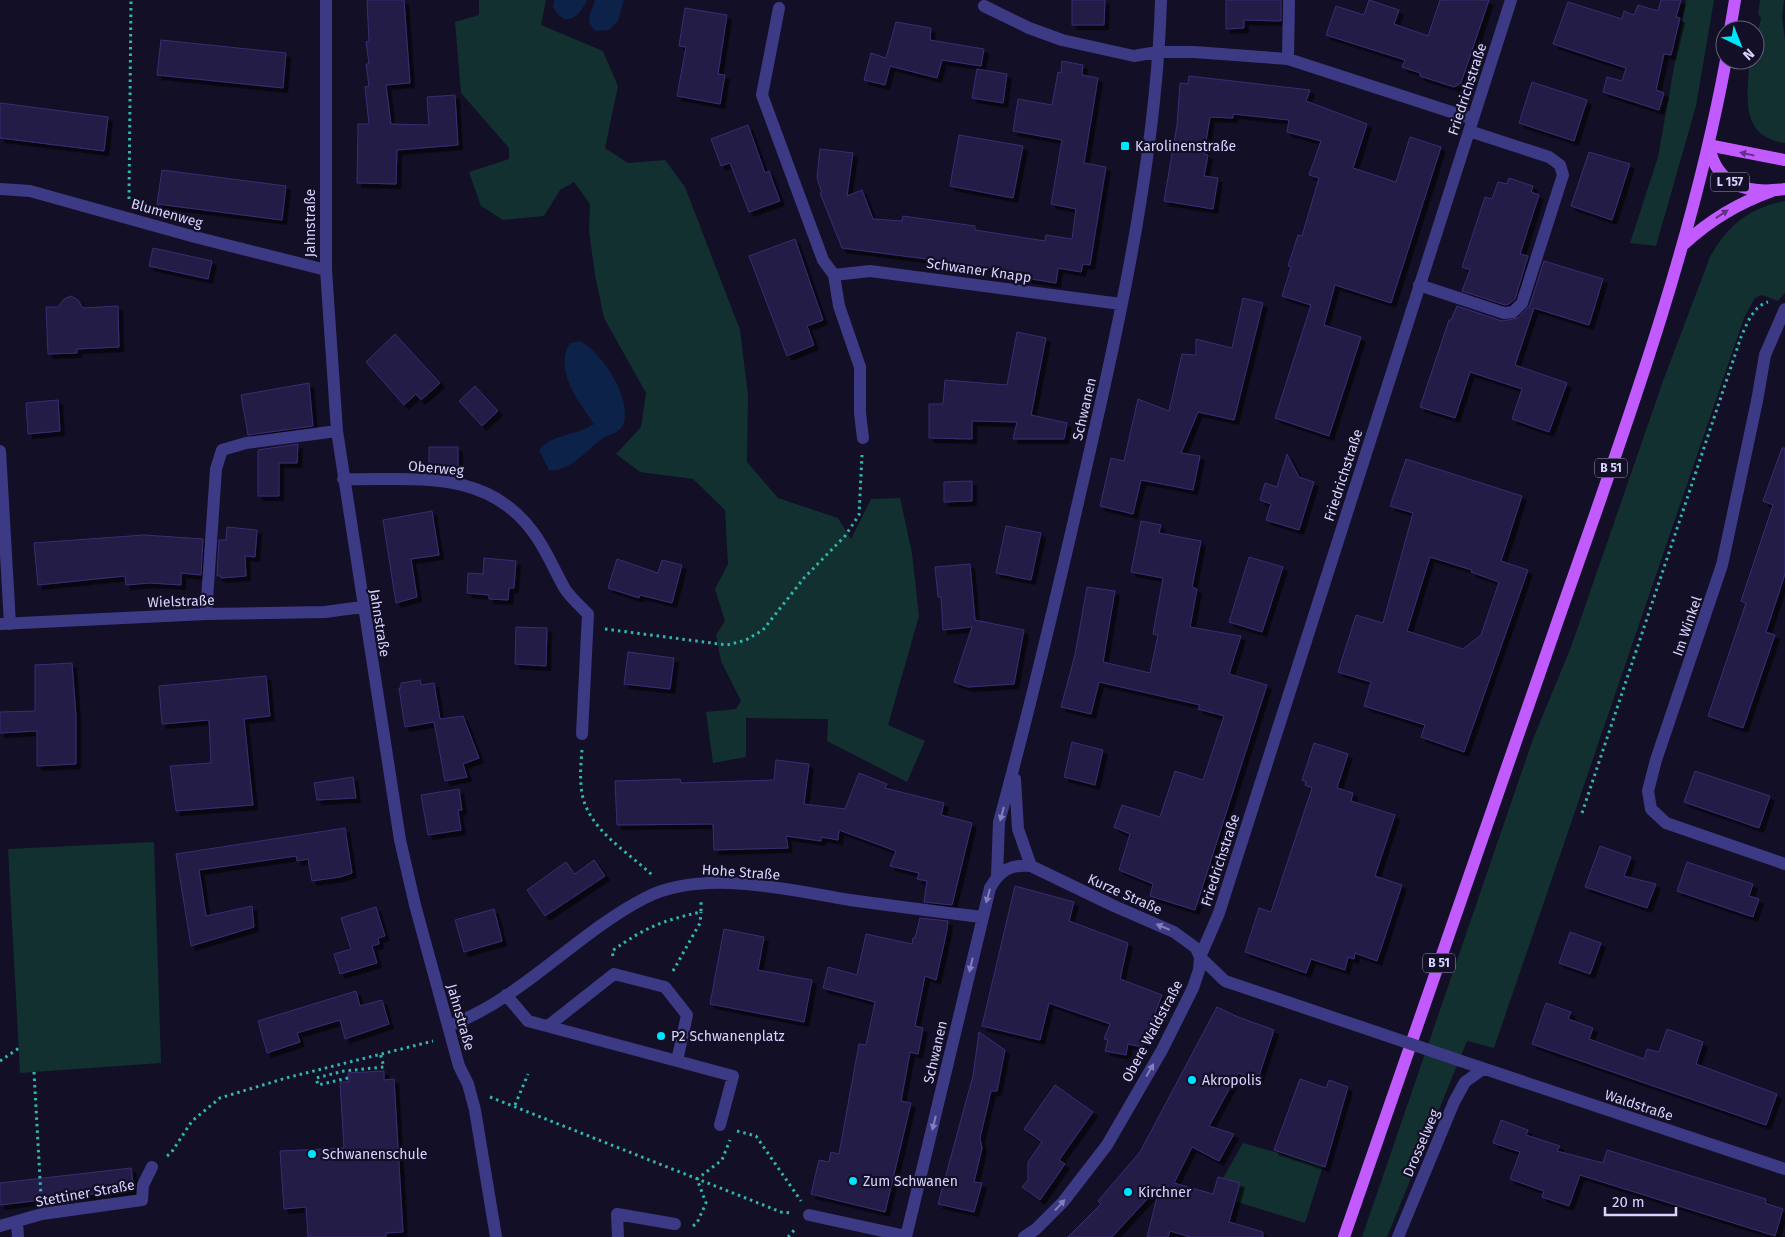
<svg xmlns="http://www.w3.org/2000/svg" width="1785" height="1237" viewBox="0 0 1785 1237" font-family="'Fira Sans',sans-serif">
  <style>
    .green { fill: #12302f }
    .water { fill: #0c2248 }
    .building { fill: #241b47; stroke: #3b2d73; fill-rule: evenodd; filter: url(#shadow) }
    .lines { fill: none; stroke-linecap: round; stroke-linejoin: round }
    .path { stroke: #2fb8b0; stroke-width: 3; stroke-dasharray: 2.5 4; stroke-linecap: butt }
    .minor { stroke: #3d3a85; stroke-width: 12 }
    .major { stroke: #c25bff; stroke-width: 12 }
    .minor-bridge { stroke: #3d3a85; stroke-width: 12 }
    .oneway { fill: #623188 }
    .oneway2 { fill: #837fbc }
    .poi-dot { fill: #00e5ff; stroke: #130f26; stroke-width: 2 }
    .labels { text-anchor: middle; stroke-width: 4.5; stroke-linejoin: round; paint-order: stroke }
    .shield { fill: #130f26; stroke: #9e99be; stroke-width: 1 }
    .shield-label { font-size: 12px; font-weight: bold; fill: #d9d4ff }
    .street-label { font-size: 14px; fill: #d9d4ff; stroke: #130f26 }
    .poi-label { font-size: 14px; fill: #d9d4ff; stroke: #130f26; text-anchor: start }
  </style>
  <defs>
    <filter id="shadow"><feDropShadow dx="4.5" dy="4.5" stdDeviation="0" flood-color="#0009"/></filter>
  </defs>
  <rect width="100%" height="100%" fill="#130f26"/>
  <!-- green -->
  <path class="green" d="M 479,0 L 546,0 L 541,25 L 603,51 L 618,86 L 605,148 L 628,163 L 665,160 L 685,187 L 740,330 L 748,395 L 747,462 L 778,498 L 838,518 L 851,539 L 871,499 L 900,498 L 912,553 L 919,616 L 888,725 L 925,741 L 907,782 L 827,741 L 828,719 L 746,718 L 746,757 L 713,763 L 706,712 L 736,709 L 741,701 L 721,661 L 716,635 L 725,621 L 715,589 L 728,564 L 725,510 L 693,479 L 640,472 L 616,454 L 641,427 L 646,393 L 604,318 L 595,275 L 589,231 L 590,204 L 574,182 L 560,190 L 544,216 L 503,220 L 481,206 L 469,172 L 509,159 L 509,148 L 461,93 L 455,22 L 479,15 Z
    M 1686,0 L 1714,0 L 1696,106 L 1656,246 L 1630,243 L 1658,157 Z
    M 1760,0 L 1784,0 L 1782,17 L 1785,40 L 1785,143 C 1741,137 1747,99 1749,65 L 1751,60 L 1755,60 L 1755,43 L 1761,18 L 1758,14 Z
    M 1785,201 L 1785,293 L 1778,301 L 1762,295 L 1755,298 L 1744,318 L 1494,1048 L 1467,1041 L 1387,1237 L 1362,1237 L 1533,739 L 1571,647 L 1663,381 L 1710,257 C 1728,225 1749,208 1785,201 Z
    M 154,842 L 161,1063 L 20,1073 L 8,849 Z
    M 1243,1143 L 1323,1166 L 1305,1223 L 1212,1194 L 1213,1193 L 1235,1199 L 1240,1183 L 1223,1178 Z"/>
  <!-- water -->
  <path class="water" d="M 554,0 L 587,0 C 579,18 565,29 553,7 Z
    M 595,0 L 624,0 L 618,21 L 609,30 L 596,31 C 584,22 591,13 595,0 Z
    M 580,341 C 602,352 633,399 623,425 C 620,432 611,434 605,437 C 588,447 571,473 549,470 L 539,450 C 553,433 577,436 594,424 C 579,402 553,370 570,343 Z"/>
  <!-- building -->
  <path class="building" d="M 367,0 L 404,0 L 410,83 L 386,85 L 391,124 L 429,125 L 427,97 L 455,95 L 458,145 L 397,150 L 396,184 L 357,183 L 358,124 L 369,124 L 365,87 L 369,86 L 366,64 L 369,64 L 366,42 L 369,41 Z
    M 1072,0 L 1105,0 L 1104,25 L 1072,25 Z
    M 1226,0 L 1281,0 L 1281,21 L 1244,20 L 1244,28 L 1226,29 Z
    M 1369,0 L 1399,10 L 1394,24 L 1428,36 L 1440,0 L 1489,0 L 1461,83 L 1454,87 L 1420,76 L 1420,73 L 1402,67 L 1405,60 L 1326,35 L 1336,6 L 1364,15 Z
    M 1661,0 L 1681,0 L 1676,17 L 1680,18 L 1671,55 L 1664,54 L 1656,90 L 1664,93 L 1659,110 L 1603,92 L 1607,77 L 1622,81 L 1626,68 L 1553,44 L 1568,2 L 1622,19 L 1624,11 L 1634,15 L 1638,5 L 1658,11 Z
    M 685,8 L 727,15 L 718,74 L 725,75 L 720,104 L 677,96 L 686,47 L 679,46 Z
    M 896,22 L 931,28 L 930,40 L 984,49 L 981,66 L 942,60 L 937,78 L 890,66 L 885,85 L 864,80 L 871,53 L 886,58 Z
    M 161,40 L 286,53 L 283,88 L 157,75 Z
    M 1062,61 L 1083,65 L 1082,75 L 1098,78 L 1084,163 L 1106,167 L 1090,265 L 1083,264 L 1081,272 L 1058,268 L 1056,283 L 995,273 L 996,268 L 842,248 L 820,193 L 822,193 L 817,178 L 820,149 L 853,153 L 847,196 L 862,190 L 873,219 L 902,221 L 903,216 L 975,226 L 975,230 L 1045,241 L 1046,235 L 1072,239 L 1076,209 L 1051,204 L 1062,140 L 1013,131 L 1018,99 L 1052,105 L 1058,72 L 1061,73 Z
    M 977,69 L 1007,74 L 1003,103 L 972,98 Z
    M 1189,76 L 1310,90 L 1306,101 L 1367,124 L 1353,168 L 1396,182 L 1410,137 L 1441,147 L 1391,303 L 1335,285 L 1324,325 L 1361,337 L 1329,436 L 1275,418 L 1311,305 L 1282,296 L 1291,267 L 1288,266 L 1298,235 L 1302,236 L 1319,178 L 1309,175 L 1321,141 L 1287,132 L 1289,120 L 1233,114 L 1233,118 L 1210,117 L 1204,154 L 1208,155 L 1204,176 L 1218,178 L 1213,209 L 1164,201 L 1177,125 L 1180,83 L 1188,84 Z
    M 1532,82 L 1587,100 L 1574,141 L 1519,123 Z
    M 0,103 L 108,117 L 104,151 L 0,138 Z
    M 748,125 L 765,173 L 769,171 L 780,201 L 749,212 L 730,163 L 721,166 L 711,139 Z
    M 959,135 L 1023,146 L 1013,198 L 950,186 Z
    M 1589,152 L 1630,164 L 1612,220 L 1571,206 Z
    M 162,170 L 286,186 L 282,220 L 157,204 Z
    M 1509,178 L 1533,186 L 1531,192 L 1539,195 L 1520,254 L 1528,256 L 1515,299 L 1509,304 L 1505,305 L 1462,291 L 1470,270 L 1462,267 L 1485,197 L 1492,199 L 1498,182 L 1507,184 Z
    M 795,239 L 823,320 L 807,326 L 814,345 L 787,356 L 749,256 Z
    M 153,248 L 212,261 L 208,279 L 149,266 Z
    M 1544,261 L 1603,279 L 1589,325 L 1534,308 L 1515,365 L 1567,383 L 1549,432 L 1512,419 L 1522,389 L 1470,372 L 1455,418 L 1420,407 L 1449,320 L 1451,320 L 1457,306 L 1502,321 L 1518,318 L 1530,305 Z
    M 71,296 L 78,300 L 83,308 L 118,306 L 119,347 L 77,349 L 77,353 L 48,354 L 46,307 L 58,307 L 64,299 Z
    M 1243,298 L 1263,303 L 1234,420 L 1198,412 L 1181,453 L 1200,456 L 1193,490 L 1141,480 L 1133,514 L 1100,506 L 1111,458 L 1124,461 L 1138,399 L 1169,411 L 1182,354 L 1196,355 L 1196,339 L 1232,348 Z
    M 1017,332 L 1046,338 L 1031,415 L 1067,423 L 1064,439 L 1013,439 L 1017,422 L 972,421 L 972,439 L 929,438 L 929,404 L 943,404 L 945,380 L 1007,385 Z
    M 395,334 L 440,383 L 421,400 L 416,394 L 404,405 L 366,362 Z
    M 309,383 L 313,426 L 248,435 L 241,395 Z
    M 475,386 L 498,411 L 482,426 L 459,401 Z
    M 58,400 L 60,431 L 28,434 L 26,403 Z
    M 298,444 L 297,463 L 279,463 L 279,496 L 258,496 L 258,450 Z
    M 429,447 L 458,447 L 458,470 L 429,469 Z
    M 1782,448 L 1785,448 L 1785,574 L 1766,632 L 1775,635 L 1743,728 L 1708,716 L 1746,603 L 1741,601 L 1773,505 L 1763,501 Z
    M 1287,454 L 1299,477 L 1314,482 L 1299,530 L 1266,520 L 1271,504 L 1260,500 L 1265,483 L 1277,487 Z
    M 1406,459 L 1522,496 L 1501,561 L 1528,570 L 1464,752 L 1421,737 L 1425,725 L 1364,706 L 1371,682 L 1338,672 L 1356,615 L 1383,623 L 1413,513 L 1390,506 ZM 1430,557 L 1472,570 L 1471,572 L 1499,582 L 1481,635 L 1463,649 L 1407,631 Z
    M 972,481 L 972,501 L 944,502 L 944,482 Z
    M 432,511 L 439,555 L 411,559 L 417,597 L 396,603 L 383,520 Z
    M 1141,521 L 1161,525 L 1159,533 L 1201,541 L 1192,587 L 1197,589 L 1190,627 L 1241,636 L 1229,674 L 1267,685 L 1195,910 L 1150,896 L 1153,884 L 1119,870 L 1130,834 L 1114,827 L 1122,805 L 1160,817 L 1175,771 L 1203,780 L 1224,716 L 1198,709 L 1200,705 L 1099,682 L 1091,714 L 1061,707 L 1075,655 L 1087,587 L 1115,591 L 1103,662 L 1150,673 L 1158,635 L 1153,634 L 1163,578 L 1131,572 Z
    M 1006,526 L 1041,533 L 1031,580 L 996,573 Z
    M 227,527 L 257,530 L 255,557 L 245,556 L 246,576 L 221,578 L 221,576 L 217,576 L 219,540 L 226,540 Z
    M 144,535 L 203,539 L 201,575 L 181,573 L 181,585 L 150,583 L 126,585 L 125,576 L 38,585 L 34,543 Z
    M 1249,557 L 1283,567 L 1262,632 L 1229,622 Z
    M 484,558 L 516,561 L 514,588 L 509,588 L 508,600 L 489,599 L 489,595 L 467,593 L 468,573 L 483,574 Z
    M 617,559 L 658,573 L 662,560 L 682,565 L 672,603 L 640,595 L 639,598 L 608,588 Z
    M 970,564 L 975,620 L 1024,630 L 1014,684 L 968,687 L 954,682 L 972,627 L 943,630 L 941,597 L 938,597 L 935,567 Z
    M 516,627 L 547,628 L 546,666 L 515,664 Z
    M 628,652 L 674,658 L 670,689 L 624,684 Z
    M 72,663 L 76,716 L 76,764 L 37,766 L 37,731 L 0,733 L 0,712 L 35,711 L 35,665 Z
    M 266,676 L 270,716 L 244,719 L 253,805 L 176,811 L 170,766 L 211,763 L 209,720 L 162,724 L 159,686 Z
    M 420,680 L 421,685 L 434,683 L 440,719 L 463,716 L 479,758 L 463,764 L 467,777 L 445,781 L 434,722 L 405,727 L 399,688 L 401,688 L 401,683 Z
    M 1072,742 L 1103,750 L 1095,785 L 1064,777 Z
    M 1314,743 L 1348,754 L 1337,788 L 1353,793 L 1351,801 L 1395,815 L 1375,876 L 1402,885 L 1377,961 L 1355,953 L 1354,959 L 1348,957 L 1345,970 L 1311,959 L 1306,973 L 1245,952 L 1259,908 L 1271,912 L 1312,788 L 1305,785 L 1306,782 L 1302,780 Z
    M 776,760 L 809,764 L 804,804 L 845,809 L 859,773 L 887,784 L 885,788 L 944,803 L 941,815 L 972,823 L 952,905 L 924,902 L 927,881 L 917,879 L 919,873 L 890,866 L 896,851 L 839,830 L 838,840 L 821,837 L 821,841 L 786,836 L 788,848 L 714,850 L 713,824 L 617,825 L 615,781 L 680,779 L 681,783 L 774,780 Z
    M 1695,771 L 1770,796 L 1759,828 L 1684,802 Z
    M 353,777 L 356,798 L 317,800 L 314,783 Z
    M 459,789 L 462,810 L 458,810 L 461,830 L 428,835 L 421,795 Z
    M 345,828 L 352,873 L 340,877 L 312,881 L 308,859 L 297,861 L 296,856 L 199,870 L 206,916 L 252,906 L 254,927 L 191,946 L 176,854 Z
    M 1600,846 L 1631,857 L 1624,876 L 1656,884 L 1647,908 L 1585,887 Z
    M 594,860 L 605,876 L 545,916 L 527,890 L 566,862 L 575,874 Z
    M 1687,862 L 1753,884 L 1749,896 L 1759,899 L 1753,917 L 1677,891 Z
    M 1015,886 L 1074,902 L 1069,921 L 1128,943 L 1120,979 L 1162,995 L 1142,1047 L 1128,1044 L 1126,1055 L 1105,1051 L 1108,1040 L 1104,1039 L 1110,1024 L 1049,1003 L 1040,1040 L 982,1026 Z
    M 376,907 L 385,936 L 378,938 L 379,944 L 372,946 L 377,963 L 340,974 L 334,954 L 351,949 L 341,918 Z
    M 494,909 L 502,941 L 464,952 L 455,920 Z
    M 920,918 L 948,921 L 947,930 L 936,980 L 925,976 L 915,1026 L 923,1028 L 918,1054 L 910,1052 L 901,1101 L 911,1103 L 885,1212 L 811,1194 L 819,1160 L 829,1162 L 831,1152 L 839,1154 L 859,1044 L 866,1045 L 875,1002 L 823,988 L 828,967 L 857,975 L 866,934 L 912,944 L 913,938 L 915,938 Z
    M 724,929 L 764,937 L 758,970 L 812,980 L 804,1022 L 710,1004 Z
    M 1570,932 L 1601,943 L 1590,974 L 1559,963 Z
    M 356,991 L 360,1006 L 382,1000 L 389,1024 L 345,1039 L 340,1020 L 297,1033 L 300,1042 L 267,1053 L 258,1021 Z
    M 1546,1003 L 1571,1012 L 1568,1019 L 1593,1028 L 1589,1039 L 1644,1059 L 1647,1049 L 1659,1052 L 1667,1029 L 1703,1042 L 1696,1064 L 1777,1094 L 1766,1125 L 1532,1044 Z
    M 1217,1007 L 1238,1017 L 1274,1030 L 1258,1079 L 1238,1073 L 1209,1126 L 1234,1134 L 1219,1161 L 1192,1147 L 1174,1183 L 1213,1194 L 1218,1177 L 1240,1183 L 1229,1222 L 1263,1232 L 1263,1237 L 1190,1237 L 1170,1231 L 1168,1237 L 1147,1237 L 1160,1185 L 1112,1237 L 1068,1237 L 1101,1204 L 1098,1201 L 1140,1152 Z
    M 979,1032 L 1005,1050 L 997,1091 L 991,1091 L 980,1138 L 982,1148 L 974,1182 L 982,1183 L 974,1212 L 938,1204 L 973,1076 Z
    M 384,1071 L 384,1080 L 394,1079 L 403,1232 L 386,1233 L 386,1237 L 308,1237 L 306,1207 L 284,1209 L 280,1151 L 344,1148 L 340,1082 L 349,1082 L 348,1073 Z
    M 1300,1079 L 1326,1088 L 1329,1080 L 1348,1087 L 1325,1167 L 1274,1150 Z
    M 1055,1085 L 1093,1112 L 1059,1160 L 1065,1164 L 1040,1200 L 1022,1187 L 1028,1180 L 1028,1162 L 1042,1142 L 1024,1129 Z
    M 1501,1120 L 1528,1130 L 1526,1135 L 1560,1146 L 1557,1151 L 1603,1163 L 1607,1150 L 1766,1199 L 1765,1203 L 1783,1209 L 1775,1236 L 1580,1175 L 1569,1206 L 1542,1197 L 1544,1191 L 1510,1179 L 1520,1152 L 1493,1143 Z
    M 131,1168 L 134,1189 L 0,1205 L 0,1183 Z"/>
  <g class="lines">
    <!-- path -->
    <path class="path" d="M 129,199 L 131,0
      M 605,629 L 727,645 L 746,640 L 763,630 L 804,578 L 845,536 L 859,515 L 862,455
      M 582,750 C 581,761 580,773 581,785 C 583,827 625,849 652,875
      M 1582,813 L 1741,337 C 1747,324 1753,306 1768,302
      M 613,956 L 612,951 C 646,927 661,921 701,912 L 701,901
      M 673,971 L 700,923 L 701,912
      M 0,1061 L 19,1048
      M 34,1072 L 41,1197
      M 348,1078 L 318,1085 L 316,1078 L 344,1071 L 384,1067 L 380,1053
      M 490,1097 L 781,1212 L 791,1213
      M 515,1105 L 528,1074
      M 737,1131 L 756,1136 L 801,1201
      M 167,1156 L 171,1153 L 192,1121 L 220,1098 L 286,1078 L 433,1041
      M 693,1226 L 697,1223 L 706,1203 L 697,1179 L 722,1160 L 730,1140
      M 788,1237 L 796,1228"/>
    <!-- minor -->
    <path class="minor" d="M 326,0 L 326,270 L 337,431 L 400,840 L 415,905 L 459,1066 L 468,1084 L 475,1110 L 496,1237
      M 984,6 L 1029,28 L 1062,40 L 1134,56 L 1157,52 L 1194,52 L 1288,59 L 1473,119
      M 779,8 L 762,95 L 823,260 L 834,275 L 870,271 L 1121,304
      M 1288,59 L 1289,0
      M 0,189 L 30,191 L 195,237 L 326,270
      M 834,275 L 839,306 L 860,367 L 860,413 L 863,438
      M 1419,285 L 1504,313 L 1513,312 L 1522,303 L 1563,175 L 1560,165 L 1549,157 L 1469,131
      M 1785,309 L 1765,355 L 1757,401 L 1722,565 L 1656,760 L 1648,791 L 1651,809 L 1666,823 L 1785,864
      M 0,451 L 10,624
      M 343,479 C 414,481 485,467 533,532 C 546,549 554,570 565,589 C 571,598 580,606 588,614 L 582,734
      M 206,614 L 216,469 L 222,450 L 246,443 L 337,431
      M 0,624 L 206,614 L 325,612 L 362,607
      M 1015,779 L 1018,829 L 1031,866
      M 997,876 L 999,822 C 1034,694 1064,565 1093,437 C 1125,298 1157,143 1161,0
      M 506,995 L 528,1021 L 733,1076 L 720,1125
      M 448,1026 C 522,999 575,934 645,898 C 703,868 788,890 850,900 C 894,906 938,912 982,917
      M 548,1026 L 614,974 L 665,987 L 687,1015 L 677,1061
      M 1461,1061 L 1785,1169
      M 809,1215 L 906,1236
      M 17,1222 L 18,1237
      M 0,1226 L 42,1214 L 142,1200 L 143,1185 L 152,1167
      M 618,1237 L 617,1214 L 675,1224
      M 906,1237 L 990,888 C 1000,870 1011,864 1031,866 L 1114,906 L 1174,932 L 1196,948 L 1200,957 L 1225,981 L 1376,1032
      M 1024,1237 L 1036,1229 L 1063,1202 L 1107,1145 L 1162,1050 L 1193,988 L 1199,970 L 1200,957 L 1219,913 L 1511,0
      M 1398,1237 L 1454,1102 L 1465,1082 L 1483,1069"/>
    <!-- major -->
    <path class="major" d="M 1730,30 L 1735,0
      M 1708,145 L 1785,160
      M 1709,146 C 1717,187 1748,194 1785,189
      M 1684,244 C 1711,219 1738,203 1772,191
      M 1344,1237 C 1415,1033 1485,829 1556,626 C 1621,440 1690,255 1726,60"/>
    <!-- minor-bridge -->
    <path class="minor-bridge" d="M 1376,1032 L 1461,1061"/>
  </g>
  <!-- one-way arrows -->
  <defs><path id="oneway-solid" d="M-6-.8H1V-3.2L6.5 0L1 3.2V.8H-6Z" transform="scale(1.25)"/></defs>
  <g class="oneway">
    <use href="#oneway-solid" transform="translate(1747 154) rotate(-168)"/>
    <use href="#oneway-solid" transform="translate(1722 214) rotate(-33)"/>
  </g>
  <g class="oneway2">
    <use href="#oneway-solid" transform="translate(1002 814) rotate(105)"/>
    <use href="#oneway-solid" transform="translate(988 896) rotate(105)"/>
    <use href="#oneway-solid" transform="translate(1163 927) rotate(-157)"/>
    <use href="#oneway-solid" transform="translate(971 965) rotate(103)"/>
    <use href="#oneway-solid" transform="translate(1150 1070) rotate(-60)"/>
    <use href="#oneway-solid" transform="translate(934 1123) rotate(104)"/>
    <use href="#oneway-solid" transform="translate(1060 1205) rotate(-47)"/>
  </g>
  <!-- markers -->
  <g class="poi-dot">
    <rect x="1120" y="141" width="10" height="10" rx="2.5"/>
    <circle cx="661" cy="1036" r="5"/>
    <circle cx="1192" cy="1080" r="5"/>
    <circle cx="312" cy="1154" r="5"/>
    <circle cx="853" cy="1181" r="5"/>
    <circle cx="1128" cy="1192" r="5"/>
  </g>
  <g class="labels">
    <!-- shield labels -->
    <g class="shield">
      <rect x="1711" y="172.5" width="38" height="19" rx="4"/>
      <rect x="1595" y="458.5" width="32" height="19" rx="4"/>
      <rect x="1423" y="953.5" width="32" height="19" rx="4"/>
    </g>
    <g class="shield-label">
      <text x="1730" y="186">L 157</text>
      <text x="1611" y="472">B 51</text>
      <text x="1439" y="967">B 51</text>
    </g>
    <!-- street labels -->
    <g class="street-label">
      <text transform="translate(1467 89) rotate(-72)" y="5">Friedrichstraße</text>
      <text transform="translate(167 213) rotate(16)" y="5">Blumenweg</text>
      <text transform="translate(310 223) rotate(-90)" y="5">Jahnstraße</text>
      <text transform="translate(979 270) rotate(8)" y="5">Schwaner Knapp</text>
      <text transform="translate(1084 409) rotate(-77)" y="5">Schwanen</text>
      <text transform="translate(436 468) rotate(5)" y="5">Oberweg</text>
      <text transform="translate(1343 475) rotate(-72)" y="5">Friedrichstraße</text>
      <text transform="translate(181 601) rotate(-2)" y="5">Wielstraße</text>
      <text transform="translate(380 623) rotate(81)" y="5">Jahnstraße</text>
      <text transform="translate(1687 626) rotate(-71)" y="5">Im Winkel</text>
      <text transform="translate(1220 860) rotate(-72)" y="5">Friedrichstraße</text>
      <text transform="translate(741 872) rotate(4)" y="5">Hohe Straße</text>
      <text transform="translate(1125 894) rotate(24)" y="5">Kurze Straße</text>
      <text transform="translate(461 1017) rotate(74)" y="5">Jahnstraße</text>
      <text transform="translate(1152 1031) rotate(-62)" y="5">Obere Waldstraße</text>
      <text transform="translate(935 1052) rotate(-77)" y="5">Schwanen</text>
      <text transform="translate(1639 1105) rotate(18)" y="5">Waldstraße</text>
      <text transform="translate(1421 1143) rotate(-67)" y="5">Drosselweg</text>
      <text transform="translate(85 1193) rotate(-10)" y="5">Stettiner Straße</text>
    </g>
    <!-- poi labels -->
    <g class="poi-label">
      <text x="1135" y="151">Karolinenstraße</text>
      <text x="671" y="1041">P2 Schwanenplatz</text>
      <text x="1202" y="1085">Akropolis</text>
      <text x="322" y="1159">Schwanenschule</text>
      <text x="863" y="1186">Zum Schwanen</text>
      <text x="1138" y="1197">Kirchner</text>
    </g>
  </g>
  <!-- north arrow -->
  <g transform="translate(1740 45) rotate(137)"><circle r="24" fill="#130f26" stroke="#625e7d"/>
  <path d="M0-4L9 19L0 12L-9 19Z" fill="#00e5ff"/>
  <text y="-8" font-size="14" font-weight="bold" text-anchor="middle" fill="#d9d4ff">N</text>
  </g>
  <!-- scale -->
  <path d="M1605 1207v8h71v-8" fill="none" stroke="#d9d4ff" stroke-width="2.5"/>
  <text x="1612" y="1207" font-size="15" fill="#d9d4ff" stroke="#130f26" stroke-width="4" paint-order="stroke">20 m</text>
</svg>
